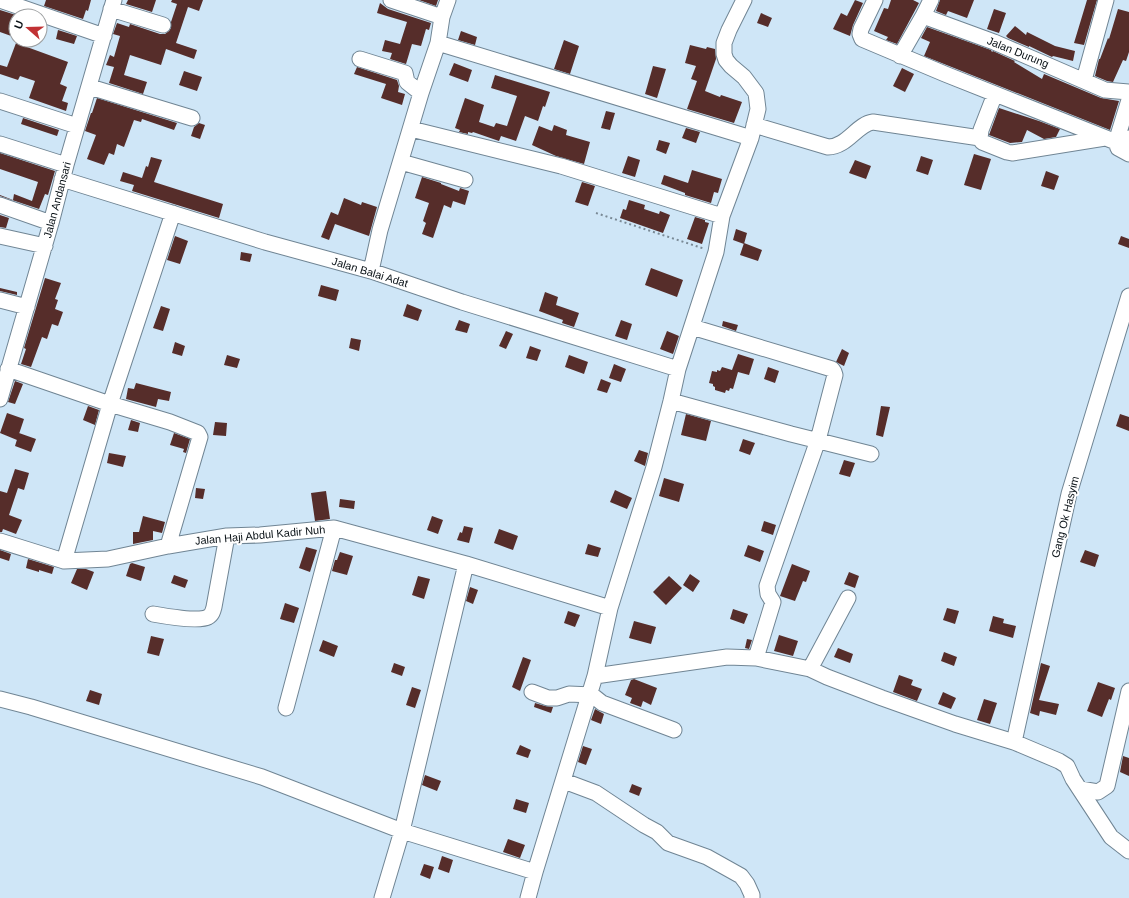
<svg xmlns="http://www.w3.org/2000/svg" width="1129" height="898" viewBox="0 0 1129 898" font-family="Arial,sans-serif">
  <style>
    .building { fill: #562d2a }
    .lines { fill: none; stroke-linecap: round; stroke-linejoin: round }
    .minor-casing { stroke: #708594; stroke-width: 17 }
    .path { stroke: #798995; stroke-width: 2; stroke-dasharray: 2 3; stroke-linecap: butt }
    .minor { stroke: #fff; stroke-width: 15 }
    .labels { text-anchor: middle; stroke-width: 4; stroke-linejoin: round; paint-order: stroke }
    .street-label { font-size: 11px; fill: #081015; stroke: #fff }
  </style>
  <rect width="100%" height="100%" fill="#cfe6f7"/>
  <!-- building -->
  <path class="building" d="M 46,0 L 91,0 L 88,11 L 86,10 L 83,19 L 44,6 Z
    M 128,0 L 156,0 L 152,12 L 126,4 Z
    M 172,0 L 203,0 L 199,11 L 188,7 L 176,43 L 197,50 L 194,59 L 166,49 L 161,65 L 130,55 L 124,75 L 147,82 L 143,94 L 109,83 L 114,67 L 106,65 L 110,55 L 114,57 L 120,36 L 113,34 L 117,23 L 129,27 L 130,24 L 160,34 L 165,34 L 169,31 L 171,28 L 171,22 L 177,4 L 171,2 Z
    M 419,0 L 438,0 L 436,6 Z
    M 855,0 L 863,3 L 853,25 L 850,36 L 833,29 L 841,13 L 847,16 Z
    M 891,0 L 913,0 L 919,3 L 897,44 L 886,40 L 888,37 L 874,31 L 884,8 L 888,9 Z
    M 940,0 L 974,0 L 967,18 L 948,11 L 946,15 L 936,11 Z
    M 1087,0 L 1097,0 L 1084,45 L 1074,43 Z
    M 380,3 L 388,9 L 431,23 L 429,30 L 426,29 L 421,46 L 412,44 L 406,64 L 390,59 L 392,53 L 382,51 L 385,40 L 400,44 L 407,22 L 377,13 Z
    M 994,9 L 1006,13 L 999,33 L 987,29 Z
    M 1118,9 L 1129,12 L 1129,52 L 1126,61 L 1123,60 L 1113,82 L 1107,81 L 1095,76 L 1099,59 L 1100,59 L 1108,38 L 1109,39 Z
    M 0,10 L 16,15 L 16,30 L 14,37 L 0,32 Z
    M 761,13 L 772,18 L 768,27 L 757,23 Z
    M 1015,26 L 1026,35 L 1027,32 L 1055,46 L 1075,51 L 1073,61 L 1053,56 L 1052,57 L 1029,46 L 1029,47 L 1008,38 L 1006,36 Z
    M 927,27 L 991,50 L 992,52 L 993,51 L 1015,61 L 1014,62 L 1042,79 L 1044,74 L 1101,98 L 1119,101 L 1110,130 L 924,56 L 930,42 L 921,38 Z
    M 58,30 L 77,36 L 74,44 L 56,39 Z
    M 461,31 L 477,37 L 475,45 L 458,40 Z
    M 564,40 L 579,46 L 570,74 L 554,69 Z
    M 16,43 L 68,62 L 60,84 L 67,87 L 62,101 L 68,103 L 66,111 L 29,98 L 35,81 L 20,76 L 18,80 L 0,74 L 0,65 L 7,67 Z
    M 690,45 L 706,49 L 707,47 L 715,49 L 716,59 L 705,91 L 720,97 L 721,95 L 742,102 L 734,123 L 687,109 L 697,81 L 691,79 L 696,66 L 685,63 Z
    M 454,63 L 472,70 L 468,82 L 449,75 Z
    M 653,66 L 666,69 L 657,98 L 645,94 Z
    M 357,67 L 397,80 L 399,86 L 398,92 L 405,94 L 402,105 L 381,98 L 386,84 L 354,74 Z
    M 902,68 L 914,74 L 905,92 L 893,86 Z
    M 184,71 L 202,77 L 197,91 L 179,85 Z
    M 495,75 L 550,92 L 545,107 L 543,106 L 538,121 L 525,116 L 516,141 L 501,136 L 499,141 L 473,132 L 472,133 L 468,132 L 468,134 L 459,132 L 460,130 L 455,128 L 465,98 L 484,105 L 479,122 L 494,127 L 496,123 L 507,126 L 517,96 L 491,88 Z
    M 97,98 L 177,123 L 174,130 L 142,119 L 141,122 L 134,120 L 124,147 L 117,144 L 114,155 L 109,153 L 104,165 L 87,159 L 96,135 L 85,131 L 91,113 L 92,113 Z
    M 999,108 L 1039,121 L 1060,129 L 1056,137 L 1044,139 L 1027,130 L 1022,142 L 1010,143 L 989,135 Z
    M 606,111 L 615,113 L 610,130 L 601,128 Z
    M 23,118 L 59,130 L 57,136 L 21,124 Z
    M 199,123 L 205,125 L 200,139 L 191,136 L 194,127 Z
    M 554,125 L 567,130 L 566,135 L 590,142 L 584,164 L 556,156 L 532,145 L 539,126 L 552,131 Z
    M 686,128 L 700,132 L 696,143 L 682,138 Z
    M 659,140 L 670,143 L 666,154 L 656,150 Z
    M 0,153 L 55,171 L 48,195 L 45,194 L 39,209 L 0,196 L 0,195 L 13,200 L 14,194 L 32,201 L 38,182 L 0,169 Z
    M 974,154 L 991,159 L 981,190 L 964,185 Z
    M 628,156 L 640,160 L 635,177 L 622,173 Z
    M 921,156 L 933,160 L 928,175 L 916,171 Z
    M 151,157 L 162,160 L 154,182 L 223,204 L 219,218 L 132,191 L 134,185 L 120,181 L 123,172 L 142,178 L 146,166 L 148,167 Z
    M 855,160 L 871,166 L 866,179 L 849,173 Z
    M 692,170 L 722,179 L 718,193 L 714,192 L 711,203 L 685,195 L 685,193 L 661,184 L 664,175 L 688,183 Z
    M 1046,171 L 1059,176 L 1054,190 L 1041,186 Z
    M 422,177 L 441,183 L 441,184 L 459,191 L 460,188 L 469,191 L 465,205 L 453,201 L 451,208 L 444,205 L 433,238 L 422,234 L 426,223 L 423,221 L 429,203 L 415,198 Z
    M 582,182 L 595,186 L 588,206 L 575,202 Z
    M 344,198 L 361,205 L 362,202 L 377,207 L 369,236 L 335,224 L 329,240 L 321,237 L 331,212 L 338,215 Z
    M 629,200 L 645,205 L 644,209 L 659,214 L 660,211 L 670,215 L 663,233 L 620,218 L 623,209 L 626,210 Z
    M 0,215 L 9,218 L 6,228 L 0,227 Z
    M 695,217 L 705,220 L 705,222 L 709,223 L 702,244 L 687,239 Z
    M 736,229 L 747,233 L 744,244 L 733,240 Z
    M 175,236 L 188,241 L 180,264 L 167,260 Z
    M 1121,236 L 1129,239 L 1129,248 L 1118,244 Z
    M 744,243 L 762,250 L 758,261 L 740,255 Z
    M 241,252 L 252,254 L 250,262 L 240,260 Z
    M 651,268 L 683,280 L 677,297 L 645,285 Z
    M 45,278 L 61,283 L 55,299 L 58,300 L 55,309 L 63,312 L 58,326 L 52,324 L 47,339 L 42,337 L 31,367 L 21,364 L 26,349 L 24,348 Z
    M 321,285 L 339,290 L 336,301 L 318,296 Z
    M 0,288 L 17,292 L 17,295 L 0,291 Z
    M 545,292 L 558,297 L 556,305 L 579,313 L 574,327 L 562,323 L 563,320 L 539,311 Z
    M 407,304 L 422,310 L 418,321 L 403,316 Z
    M 161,306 L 170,309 L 163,331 L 153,328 Z
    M 459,320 L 470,324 L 467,333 L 455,330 Z
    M 621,320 L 632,324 L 627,340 L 615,336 Z
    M 723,321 L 738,325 L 736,331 L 722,326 Z
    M 506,331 L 513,334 L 506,349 L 499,346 Z
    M 667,331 L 679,336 L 673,354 L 660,349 Z
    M 351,338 L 361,340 L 359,351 L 349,348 Z
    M 175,342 L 185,346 L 182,356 L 172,353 Z
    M 530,346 L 541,350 L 537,361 L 526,358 Z
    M 842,349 L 849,353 L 844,366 L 836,362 Z
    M 738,354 L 754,359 L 749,375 L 738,372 L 733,389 L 730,388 L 729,391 L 726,390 L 725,393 L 715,390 L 715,387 L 713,386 L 713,384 L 709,383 L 712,371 L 717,372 L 717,370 L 720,371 L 722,367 L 732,370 Z
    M 227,355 L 240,359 L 237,368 L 224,365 Z
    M 569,355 L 588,362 L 584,374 L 565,367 Z
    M 614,364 L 626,369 L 621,382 L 609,378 Z
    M 768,367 L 779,371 L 775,383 L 764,379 Z
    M 601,379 L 611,383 L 607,393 L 597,390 Z
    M 15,381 L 23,384 L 15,404 L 8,402 Z
    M 136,383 L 171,392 L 169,401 L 158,399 L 156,407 L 126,399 L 128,388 L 134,389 Z
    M 88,406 L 99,410 L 95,425 L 83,420 Z
    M 881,406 L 890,407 L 883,437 L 876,435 Z
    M 7,413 L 24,419 L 17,440 L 0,433 Z
    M 686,414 L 711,421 L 706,441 L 681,435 Z
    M 1120,414 L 1129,417 L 1129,431 L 1116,426 Z
    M 131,420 L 140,423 L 138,432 L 128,430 Z
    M 215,422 L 227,423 L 226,436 L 213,435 Z
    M 19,433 L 36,439 L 31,452 L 15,446 Z
    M 174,433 L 190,439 L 186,453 L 183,452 L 184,449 L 170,445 Z
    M 743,439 L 755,443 L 750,455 L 739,451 Z
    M 639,450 L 648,453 L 645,466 L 634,461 Z
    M 109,453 L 126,456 L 123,467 L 107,463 Z
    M 844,460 L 855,463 L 850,477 L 839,474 Z
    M 15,469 L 29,473 L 24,490 L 18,488 L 9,515 L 22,520 L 16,534 L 3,529 L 2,532 L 0,532 L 0,491 L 7,493 Z
    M 664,478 L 684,484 L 679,502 L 659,496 Z
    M 196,488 L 205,489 L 203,499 L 195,498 Z
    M 615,490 L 632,498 L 627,509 L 610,502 Z
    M 326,491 L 330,519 L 315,521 L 311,493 Z
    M 340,499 L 355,501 L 354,509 L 339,507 Z
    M 143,516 L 165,522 L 162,533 L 153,531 L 153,540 L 133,544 L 133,532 L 139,532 Z
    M 432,516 L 443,520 L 438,534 L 427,530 Z
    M 764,521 L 776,525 L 773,535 L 761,531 Z
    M 464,526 L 473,528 L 469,543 L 457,540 L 460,532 L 462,533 Z
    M 499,529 L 518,536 L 513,550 L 494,543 Z
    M 588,544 L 601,548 L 598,557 L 585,554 Z
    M 748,545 L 764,551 L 760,562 L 744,556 Z
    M 306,547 L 317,550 L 310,572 L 299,568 Z
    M 0,550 L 11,554 L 9,561 L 0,558 Z
    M 1085,550 L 1099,555 L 1095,567 L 1080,562 Z
    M 340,552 L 353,556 L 347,575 L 332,571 L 335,560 L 337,560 Z
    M 28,559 L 54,567 L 52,574 L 39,570 L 39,572 L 26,568 Z
    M 132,563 L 145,567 L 141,581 L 126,576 L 130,564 Z
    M 792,564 L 810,571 L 806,582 L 803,581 L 795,601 L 780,596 Z
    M 77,569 L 86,569 L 94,572 L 87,590 L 71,583 Z
    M 849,572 L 859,576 L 855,588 L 844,584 Z
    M 690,574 L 700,581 L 693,592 L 683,585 Z
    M 174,575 L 188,580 L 185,588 L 171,583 Z
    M 418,576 L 430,579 L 424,599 L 412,595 Z
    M 669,576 L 682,588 L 666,605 L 653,592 Z
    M 470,587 L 478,590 L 473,604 L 466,601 Z
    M 285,603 L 299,608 L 294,623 L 280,619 Z
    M 947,608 L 959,611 L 955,624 L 943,620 Z
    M 733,609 L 748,614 L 744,624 L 730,619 Z
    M 568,611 L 580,615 L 575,627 L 564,623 Z
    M 993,616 L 1004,619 L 1003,623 L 1016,626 L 1013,638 L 989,631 Z
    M 634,621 L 656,627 L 651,644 L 629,638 Z
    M 779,635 L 798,641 L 793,656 L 774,651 Z
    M 151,636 L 164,639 L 159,656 L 147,653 Z
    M 747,639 L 752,640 L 749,649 L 745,648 Z
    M 323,640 L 338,646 L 334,657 L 319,651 Z
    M 838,648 L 853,654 L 850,663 L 834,657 Z
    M 944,652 L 957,657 L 954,666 L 941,661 Z
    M 523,657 L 531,660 L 520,691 L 512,687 Z
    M 394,663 L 405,667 L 402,676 L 391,672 Z
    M 1041,663 L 1050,666 L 1039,700 L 1059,704 L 1056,715 L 1040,711 L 1039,716 L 1030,713 Z
    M 899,675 L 913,680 L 911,685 L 922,689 L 917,701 L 893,692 Z
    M 634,679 L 657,688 L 651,705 L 643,701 L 641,707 L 630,703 L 632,698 L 625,695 L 631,680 Z
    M 1098,682 L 1115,688 L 1111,700 L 1109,699 L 1102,717 L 1087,711 Z
    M 412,687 L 421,690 L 415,708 L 406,705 Z
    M 90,690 L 102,694 L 99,705 L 86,701 Z
    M 943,692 L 956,698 L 951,709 L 938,704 Z
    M 984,699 L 997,703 L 990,724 L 977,720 Z
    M 535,703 L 545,706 L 553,707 L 551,713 L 534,707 Z
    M 595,709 L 604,714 L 601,724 L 591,720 Z
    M 520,745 L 531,750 L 528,758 L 516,754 Z
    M 583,746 L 592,749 L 586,765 L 578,762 Z
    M 1123,756 L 1129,758 L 1129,776 L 1120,772 Z
    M 425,775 L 441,781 L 437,791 L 422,785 Z
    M 632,784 L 642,788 L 639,796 L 629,792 Z
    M 516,799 L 529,803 L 526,813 L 513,809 Z
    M 508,839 L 525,845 L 520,858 L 503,852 Z
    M 442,856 L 453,860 L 449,873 L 438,869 Z
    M 424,864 L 434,867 L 430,879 L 420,875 Z"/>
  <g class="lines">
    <defs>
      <path id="minor" d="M 0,0 L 104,36
        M 391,0 L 442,17
        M 875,0 L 861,29 L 860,34 L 862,39 L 945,74 L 1116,142
        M 931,0 L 923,16 L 994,42 L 1105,90 L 1129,92
        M 111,9 L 163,25
        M 438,43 L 751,138
        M 900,56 L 923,16
        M 360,59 L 405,73 L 407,82 L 421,93
        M 1084,80 L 1106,0
        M 90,87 L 192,118
        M 995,94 L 981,130 L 980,138 L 982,142 L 1007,152 L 1012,153 L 1105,138
        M 1129,100 L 1116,142 L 1118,148 L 1129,154
        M 0,101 L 77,126
        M 754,125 L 828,147 C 847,147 857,124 873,122 L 980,138
        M 411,129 L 561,166 L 722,216
        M 1128,140 L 1129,138
        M 0,144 L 66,165
        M 401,162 L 465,180
        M 62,179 L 265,242 L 371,271 L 462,302 L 678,369
        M 0,205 L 51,223
        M 0,236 L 45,246
        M 371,271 L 380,230 L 421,93 L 438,43 L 442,17 L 448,0
        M 0,300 L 27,307
        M 692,327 L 832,369 L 834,372 L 835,375 L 818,440 L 767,586 L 768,594 L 773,602 L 756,658
        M 8,369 L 110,404 L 170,422 L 198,433 L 200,437 L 168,546
        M 0,399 L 51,223 L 66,165 L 114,0
        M 671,401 L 791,434 L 871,454
        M 0,541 L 64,561 L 108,559 L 168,546 L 227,536 L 260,535 L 334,528 L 466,564 L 610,608
        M 64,561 L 110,404 L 173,213
        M 153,614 C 164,616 199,622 208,617 C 212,615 213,611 214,607 L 227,536
        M 810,669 L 848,598
        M 595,676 L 727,657 L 756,658 L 810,669 L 827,677 L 882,698 L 955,724 L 1014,742 L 1059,761 L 1067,766 L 1073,779 L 1111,837 L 1129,851
        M 532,692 L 548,698 L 557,698 L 569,694 L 592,695 L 602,703 L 674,730
        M 0,699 L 31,707 L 262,777 L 402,831 L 535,872
        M 286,708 L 334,528
        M 1014,742 L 1069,494 L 1129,296
        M 564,781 L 596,793 L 644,825 L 657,832 L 668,843 L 707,857 L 741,876 L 747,884 L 752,895 L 752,898
        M 1080,789 L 1098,792 L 1107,786 L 1129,691
        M 382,898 L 402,831 L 466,564
        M 528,898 L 535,872 L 595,676 L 610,608 L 654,467 L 671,401 L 678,369 L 716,252 L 722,216 L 751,138 L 758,109 L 756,93 L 744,77 L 731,66 L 726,60 L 724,54 L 724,43 L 729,30 L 744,0"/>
    </defs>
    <!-- minor casing -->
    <use href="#minor" class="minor-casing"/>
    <!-- path -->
    <path class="path" d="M 596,213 L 705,249"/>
    <!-- minor -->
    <use href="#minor" class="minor"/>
  </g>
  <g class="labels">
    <!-- street labels -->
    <g class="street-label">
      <text transform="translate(1018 52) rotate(22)" y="4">Jalan Durung</text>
      <text transform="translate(57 200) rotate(-75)" y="4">Jalan Andansari</text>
      <text transform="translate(370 272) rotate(17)" y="4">Jalan Balai Adat</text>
      <text transform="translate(1065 517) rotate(-76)" y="4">Gang Ok Hasyim</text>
      <text transform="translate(260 535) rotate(-5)" y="4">Jalan Haji Abdul Kadir Nuh</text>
    </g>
  </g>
  <!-- north arrow -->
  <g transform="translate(28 28) rotate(290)"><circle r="19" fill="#ffffff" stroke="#9c9fa1"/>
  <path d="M0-3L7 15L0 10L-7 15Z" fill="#c13234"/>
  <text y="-6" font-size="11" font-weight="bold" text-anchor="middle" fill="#081015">U</text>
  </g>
</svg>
